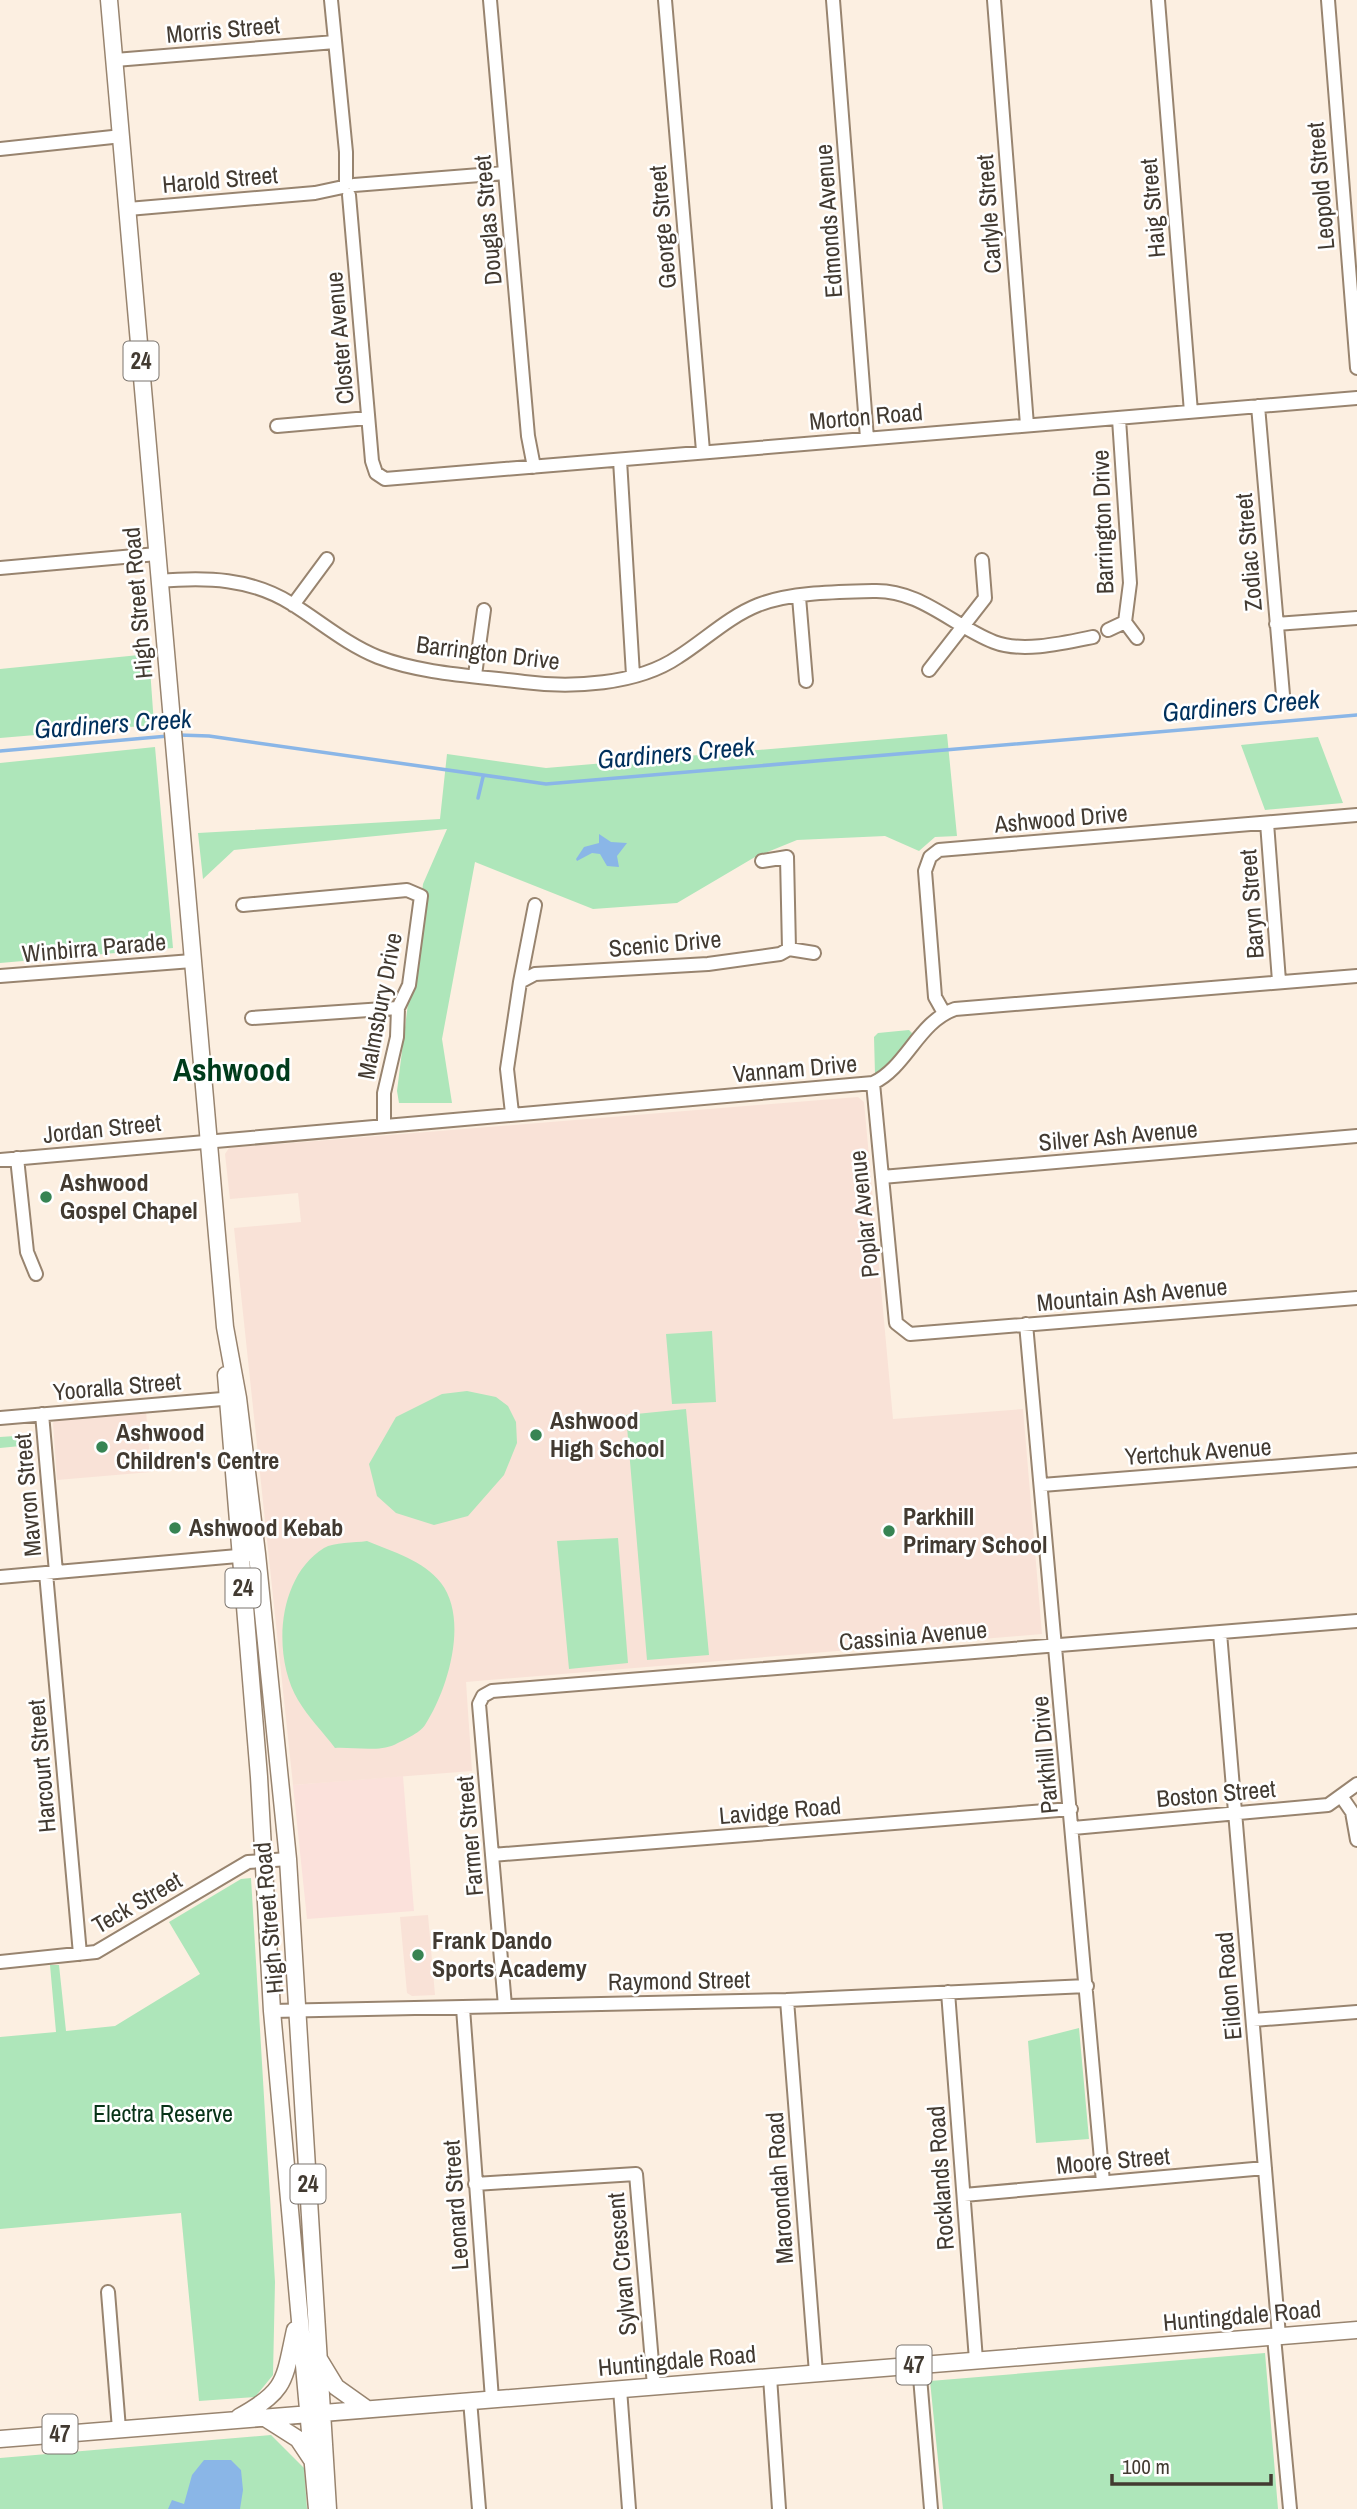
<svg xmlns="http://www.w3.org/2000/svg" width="1357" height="2509" viewBox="0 0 1357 2509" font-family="'Archivo Narrow',sans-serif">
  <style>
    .industrial { fill: #fbe1db }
    .education { fill: #f9e2d7 }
    .green { fill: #aee6ba }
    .water { fill: #8ab6e7 }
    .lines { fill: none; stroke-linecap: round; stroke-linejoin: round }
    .stream { stroke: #8ab6e7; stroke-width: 3.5 }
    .minor-casing { stroke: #98846f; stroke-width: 16 }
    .major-casing { stroke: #98846f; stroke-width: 19 }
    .minor { stroke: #fff; stroke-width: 12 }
    .major { stroke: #fff; stroke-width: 16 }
    .poi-dot { fill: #378453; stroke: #fff; stroke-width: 2.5 }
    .labels { text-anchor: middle; stroke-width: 5; stroke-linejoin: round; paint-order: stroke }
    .shield { fill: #fff; stroke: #7b756f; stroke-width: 2 }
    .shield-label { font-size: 23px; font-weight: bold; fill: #423a31 }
    .street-label { font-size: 24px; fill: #423a31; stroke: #fff }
    .poi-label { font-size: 24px; font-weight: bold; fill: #423a31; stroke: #fff; text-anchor: start }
    .park-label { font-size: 24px; fill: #073317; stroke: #fff }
    .water-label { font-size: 26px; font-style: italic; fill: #00305c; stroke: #fff }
    .district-label { font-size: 32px; font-weight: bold; fill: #003b1b; stroke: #fff }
  </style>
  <rect width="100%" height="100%" fill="#fcefe1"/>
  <!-- industrial -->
  <path class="industrial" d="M 403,1776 L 414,1911 L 307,1919 L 293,1785 Z"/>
  <!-- education -->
  <path class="education" d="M 858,1097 L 864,1102 L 893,1419 L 1023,1409 L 1042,1634 L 466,1682 L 472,1771 L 293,1785 L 234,1228 L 301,1222 L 298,1193 L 230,1199 L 225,1154 L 229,1148 Z
    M 146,1411 L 151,1472 L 57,1480 L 53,1423 L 57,1418 Z
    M 428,1915 L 435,1995 L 412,1996 L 407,1993 L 400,1917 Z"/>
  <!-- green -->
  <path class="green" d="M 149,654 L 154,725 L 0,738 L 0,669 Z
    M 947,734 L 957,836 L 935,837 L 919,851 L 885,836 L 797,840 L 755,857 L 677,903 L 593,909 L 475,862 L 442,1039 L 452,1103 L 399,1103 L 397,1091 L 423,884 L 447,829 L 234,850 L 203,879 L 198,833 L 440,819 L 447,754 L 546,768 Z
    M 1318,737 L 1343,803 L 1265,810 L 1241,745 Z
    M 155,747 L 173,948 L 0,963 L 0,763 Z
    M 909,1030 L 914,1035 L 885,1069 L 875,1074 L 874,1037 L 878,1033 Z
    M 712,1331 L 716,1402 L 672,1404 L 666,1334 Z
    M 467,1391 L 496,1397 L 508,1406 L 516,1422 L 517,1443 L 504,1475 L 468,1516 L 434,1525 L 396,1513 L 377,1496 L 369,1464 L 396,1417 L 442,1394 Z
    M 686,1409 L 709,1655 L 647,1660 L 626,1415 Z
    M 30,1435 L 31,1445 L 0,1448 L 0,1437 Z
    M 618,1538 L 628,1663 L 569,1669 L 557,1541 Z
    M 367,1541 C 393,1552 423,1560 441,1583 C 469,1619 448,1690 425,1725 C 420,1733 402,1741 394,1745 C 378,1752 352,1747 335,1748 C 323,1732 308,1717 298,1700 C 272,1656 277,1577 324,1548 C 334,1542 354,1543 367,1541 Z
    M 251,1878 L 275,2282 L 273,2375 L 255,2397 L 199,2401 L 181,2213 L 0,2229 L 0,2037 L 56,2032 L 50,1965 L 59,1965 L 66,2031 L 115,2026 L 200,1974 L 169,1922 L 241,1879 Z
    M 1079,2028 L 1089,2139 L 1036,2143 L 1028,2041 Z
    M 1265,2353 L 1278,2509 L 943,2509 L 930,2381 Z
    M 271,2435 L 304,2468 L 307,2509 L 0,2509 L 0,2458 Z"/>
  <!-- water -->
  <path class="water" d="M 599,834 L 611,842 L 627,843 L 617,856 L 619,867 L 607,866 L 600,854 L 592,853 L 577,861 L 576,859 L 584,847 L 599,843 Z
    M 204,2460 L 231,2460 L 241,2470 L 243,2490 L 240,2509 L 168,2509 L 172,2500 L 184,2504 L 192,2475 Z"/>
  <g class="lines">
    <!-- stream -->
    <path class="stream" d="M 179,735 L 209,736 L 546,784 L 1357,715
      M 0,751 L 168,736
      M 478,798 L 483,777"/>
    <defs>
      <path id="minor" d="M 331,0 L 346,152 L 346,183
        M 490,0 L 528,436 L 534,467
        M 665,0 L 703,451
        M 833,0 L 867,438
        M 994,0 L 1027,425
        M 1158,0 L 1191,412
        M 1328,0 L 1357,368
        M 115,60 L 335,42
        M 0,149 L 122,136
        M 354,185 L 505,173
        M 349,195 L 372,461 L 376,473 L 385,479 L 1357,398
        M 128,209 L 315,193 L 343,187
        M 1258,406 L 1283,695
        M 1119,419 L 1130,583 L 1125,622 L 1137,638
        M 277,426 L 368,418
        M 620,460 L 633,675
        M 0,568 L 157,554
        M 159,581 C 206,577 251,578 292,604 C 321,622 346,644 378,657 C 422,674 477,676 524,682 C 571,688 637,685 678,657 C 705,640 728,617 758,605 C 791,592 838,592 873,591 C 920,589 953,626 994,642 C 1022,653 1064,643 1093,637
        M 799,597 L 806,681
        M 293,605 L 327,559
        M 1276,624 L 1357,618
        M 1108,630 L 1125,622
        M 929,670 L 985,598 L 982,560
        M 475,675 L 484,610
        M 1267,823 L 1279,981
        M 762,861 L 787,857 L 789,949
        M 243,905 L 407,890 L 421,896 L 409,985 L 398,1008 L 397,1037 L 384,1093 L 384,1124
        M 0,976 L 192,961
        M 520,982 L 535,974 L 708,964 L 780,954 L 789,949 L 814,953
        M 944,1013 L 935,997 L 925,871 L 930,857 L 939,850 L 1357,815
        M 252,1018 L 398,1008
        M 873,1083 L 896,1323 L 910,1334 L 1357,1298
        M 512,1113 L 507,1069 L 520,982 L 535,905
        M 17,1158 L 27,1252 L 36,1274
        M 0,1160 L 873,1083 C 907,1067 918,1022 955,1009 L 1357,976
        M 882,1177 L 1357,1136
        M 1026,1324 L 1103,2182
        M 42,1414 L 56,1572
        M 0,1418 L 234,1398
        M 1042,1485 L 1357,1460
        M 46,1573 L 80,1954
        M 0,1577 L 249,1555
        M 1220,1633 L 1279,2336
        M 1341,1796 L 1352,1812 L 1357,1840
        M 1073,1828 L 1328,1805 L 1357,1784
        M 492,1855 L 1071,1809
        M 0,1962 L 96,1952 L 248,1862 L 288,1859
        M 948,1992 L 976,2360
        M 787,2000 L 816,2373
        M 505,2006 L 479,1704 L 483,1696 L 492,1691 L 1357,1621
        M 463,2008 L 492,2399
        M 272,2011 L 787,2000 L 1087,1986
        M 1253,2020 L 1357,2012
        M 475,2184 L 636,2174 L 654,2386
        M 964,2195 L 1265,2168
        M 108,2292 L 119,2429
        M 1274,2337 L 1290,2509
        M 919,2365 L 931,2509
        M 770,2377 L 779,2509
        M 620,2389 L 629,2509
        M 470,2400 L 479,2509"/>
      <path id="major" d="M 109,0 L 225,1327 L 238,1398 L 257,1554 L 288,1859 L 328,2509
        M 226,1375 L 259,1777 L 272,2011 L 317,2509
        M 319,2359 L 336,2387 L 367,2409
        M 239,2417 C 287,2391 284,2380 295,2330
        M 265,2418 L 298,2439 L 312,2460
        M 0,2439 L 1357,2330"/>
    </defs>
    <!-- minor casing -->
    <use href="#minor" class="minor-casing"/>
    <!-- major casing -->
    <use href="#major" class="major-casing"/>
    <!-- minor -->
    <use href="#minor" class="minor"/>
    <!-- major -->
    <use href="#major" class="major"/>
  </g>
  <!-- markers -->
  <g class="poi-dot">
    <circle cx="46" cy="1197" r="7"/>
    <circle cx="536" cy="1435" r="7"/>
    <circle cx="102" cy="1447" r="7"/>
    <circle cx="175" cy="1528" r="7"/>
    <circle cx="889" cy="1531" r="7"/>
    <circle cx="418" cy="1955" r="7"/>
  </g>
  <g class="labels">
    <!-- shield labels -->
    <g class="shield">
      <rect x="123.5" y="341.5" width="35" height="39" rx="5"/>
      <rect x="225.5" y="1568.5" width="35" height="39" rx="5"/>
      <rect x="290.5" y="2164.5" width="35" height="39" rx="5"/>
      <rect x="896.5" y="2345.5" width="35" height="39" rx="5"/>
      <rect x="42.5" y="2414.5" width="35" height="39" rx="5"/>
    </g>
    <g class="shield-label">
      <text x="141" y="369">24</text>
      <text x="243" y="1596">24</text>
      <text x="308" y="2192">24</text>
      <text x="914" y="2373">47</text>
      <text x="60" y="2442">47</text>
    </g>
    <!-- street labels -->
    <g class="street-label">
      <text transform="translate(223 30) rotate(-5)" y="8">Morris Street</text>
      <text transform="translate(220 180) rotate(-5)" y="8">Harold Street</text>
      <text transform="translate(1321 186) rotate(-95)" y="8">Leopold Street</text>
      <text transform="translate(1153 208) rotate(-95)" y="8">Haig Street</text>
      <text transform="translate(989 214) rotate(-94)" y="8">Carlyle Street</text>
      <text transform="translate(488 220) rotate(-95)" y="8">Douglas Street</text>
      <text transform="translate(829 221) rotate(-94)" y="8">Edmonds Avenue</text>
      <text transform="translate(663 227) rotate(-95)" y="8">George Street</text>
      <text transform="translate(340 338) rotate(-95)" y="8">Closter Avenue</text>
      <text transform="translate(866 417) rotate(-5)" y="8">Morton Road</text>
      <text transform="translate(1103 522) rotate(-92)" y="8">Barrington Drive</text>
      <text transform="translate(1249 552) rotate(-95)" y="8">Zodiac Street</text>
      <text transform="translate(138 603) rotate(-95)" y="8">High Street Road</text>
      <text transform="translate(488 653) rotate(7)" y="8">Barrington Drive</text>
      <text transform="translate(1061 819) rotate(-5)" y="8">Ashwood Drive</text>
      <text transform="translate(1252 904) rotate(-94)" y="8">Baryn Street</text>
      <text transform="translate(665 944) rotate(-5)" y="8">Scenic Drive</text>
      <text transform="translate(94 948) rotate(-5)" y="8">Winbirra Parade</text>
      <text transform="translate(380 1006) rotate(-79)" y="8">Malmsbury Drive</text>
      <text transform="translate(795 1069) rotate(-5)" y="8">Vannam Drive</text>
      <text transform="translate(102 1129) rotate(-6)" y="8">Jordan Street</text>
      <text transform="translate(1118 1136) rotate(-5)" y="8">Silver Ash Avenue</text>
      <text transform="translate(864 1214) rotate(-96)" y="8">Poplar Avenue</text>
      <text transform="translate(1132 1295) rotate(-5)" y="8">Mountain Ash Avenue</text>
      <text transform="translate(117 1387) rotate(-5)" y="8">Yooralla Street</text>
      <text transform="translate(1198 1452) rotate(-4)" y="8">Yertchuk Avenue</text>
      <text transform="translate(28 1495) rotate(-95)" y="8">Mavron Street</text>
      <text transform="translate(913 1636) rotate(-5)" y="8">Cassinia Avenue</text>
      <text transform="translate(1045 1755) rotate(-95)" y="8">Parkhill Drive</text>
      <text transform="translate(42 1766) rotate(-95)" y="8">Harcourt Street</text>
      <text transform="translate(1216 1794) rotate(-5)" y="8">Boston Street</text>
      <text transform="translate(780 1811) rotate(-5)" y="8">Lavidge Road</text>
      <text transform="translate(470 1836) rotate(-95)" y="8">Farmer Street</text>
      <text transform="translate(137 1903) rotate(-30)" y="8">Teck Street</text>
      <text transform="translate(269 1918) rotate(-95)" y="8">High Street Road</text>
      <text transform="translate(679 1981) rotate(-1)" y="8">Raymond Street</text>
      <text transform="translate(1229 1986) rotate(-95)" y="8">Eildon Road</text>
      <text transform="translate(1113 2161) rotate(-5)" y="8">Moore Street</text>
      <text transform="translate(941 2178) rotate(-94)" y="8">Rocklands Road</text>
      <text transform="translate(780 2188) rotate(-94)" y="8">Maroondah Road</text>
      <text transform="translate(456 2205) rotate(-94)" y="8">Leonard Street</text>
      <text transform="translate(622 2264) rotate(-95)" y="8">Sylvan Crescent</text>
      <text transform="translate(1242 2316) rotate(-5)" y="8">Huntingdale Road</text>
      <text transform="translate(677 2361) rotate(-5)" y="8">Huntingdale Road</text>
    </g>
    <!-- poi labels -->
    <g class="poi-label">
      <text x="60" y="1191">Ashwood<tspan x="60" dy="28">Gospel Chapel</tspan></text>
      <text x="550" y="1429">Ashwood<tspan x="550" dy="28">High School</tspan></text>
      <text x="116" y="1441">Ashwood<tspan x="116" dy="28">Children's Centre</tspan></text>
      <text x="903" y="1525">Parkhill<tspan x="903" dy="28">Primary School</tspan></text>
      <text x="189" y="1536">Ashwood Kebab</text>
      <text x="432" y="1949">Frank Dando<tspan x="432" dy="28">Sports Academy</tspan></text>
    </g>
    <!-- park labels -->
    <g class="park-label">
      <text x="163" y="2122">Electra Reserve</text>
    </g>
    <!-- water labels -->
    <g class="water-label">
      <text transform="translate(1241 706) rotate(-5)" y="9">Gardiners Creek</text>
      <text transform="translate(113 724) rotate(-4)" y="9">Gardiners Creek</text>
      <text transform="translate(676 753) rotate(-5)" y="9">Gardiners Creek</text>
    </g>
    <!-- district labels -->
    <g class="district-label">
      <text x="232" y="1081">Ashwood</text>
    </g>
  </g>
  <!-- scale -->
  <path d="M1112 2474v10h159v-10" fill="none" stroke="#423a31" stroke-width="3.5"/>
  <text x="1122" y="2474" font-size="21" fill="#423a31" stroke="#ffffff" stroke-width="5" paint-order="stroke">100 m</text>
</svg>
